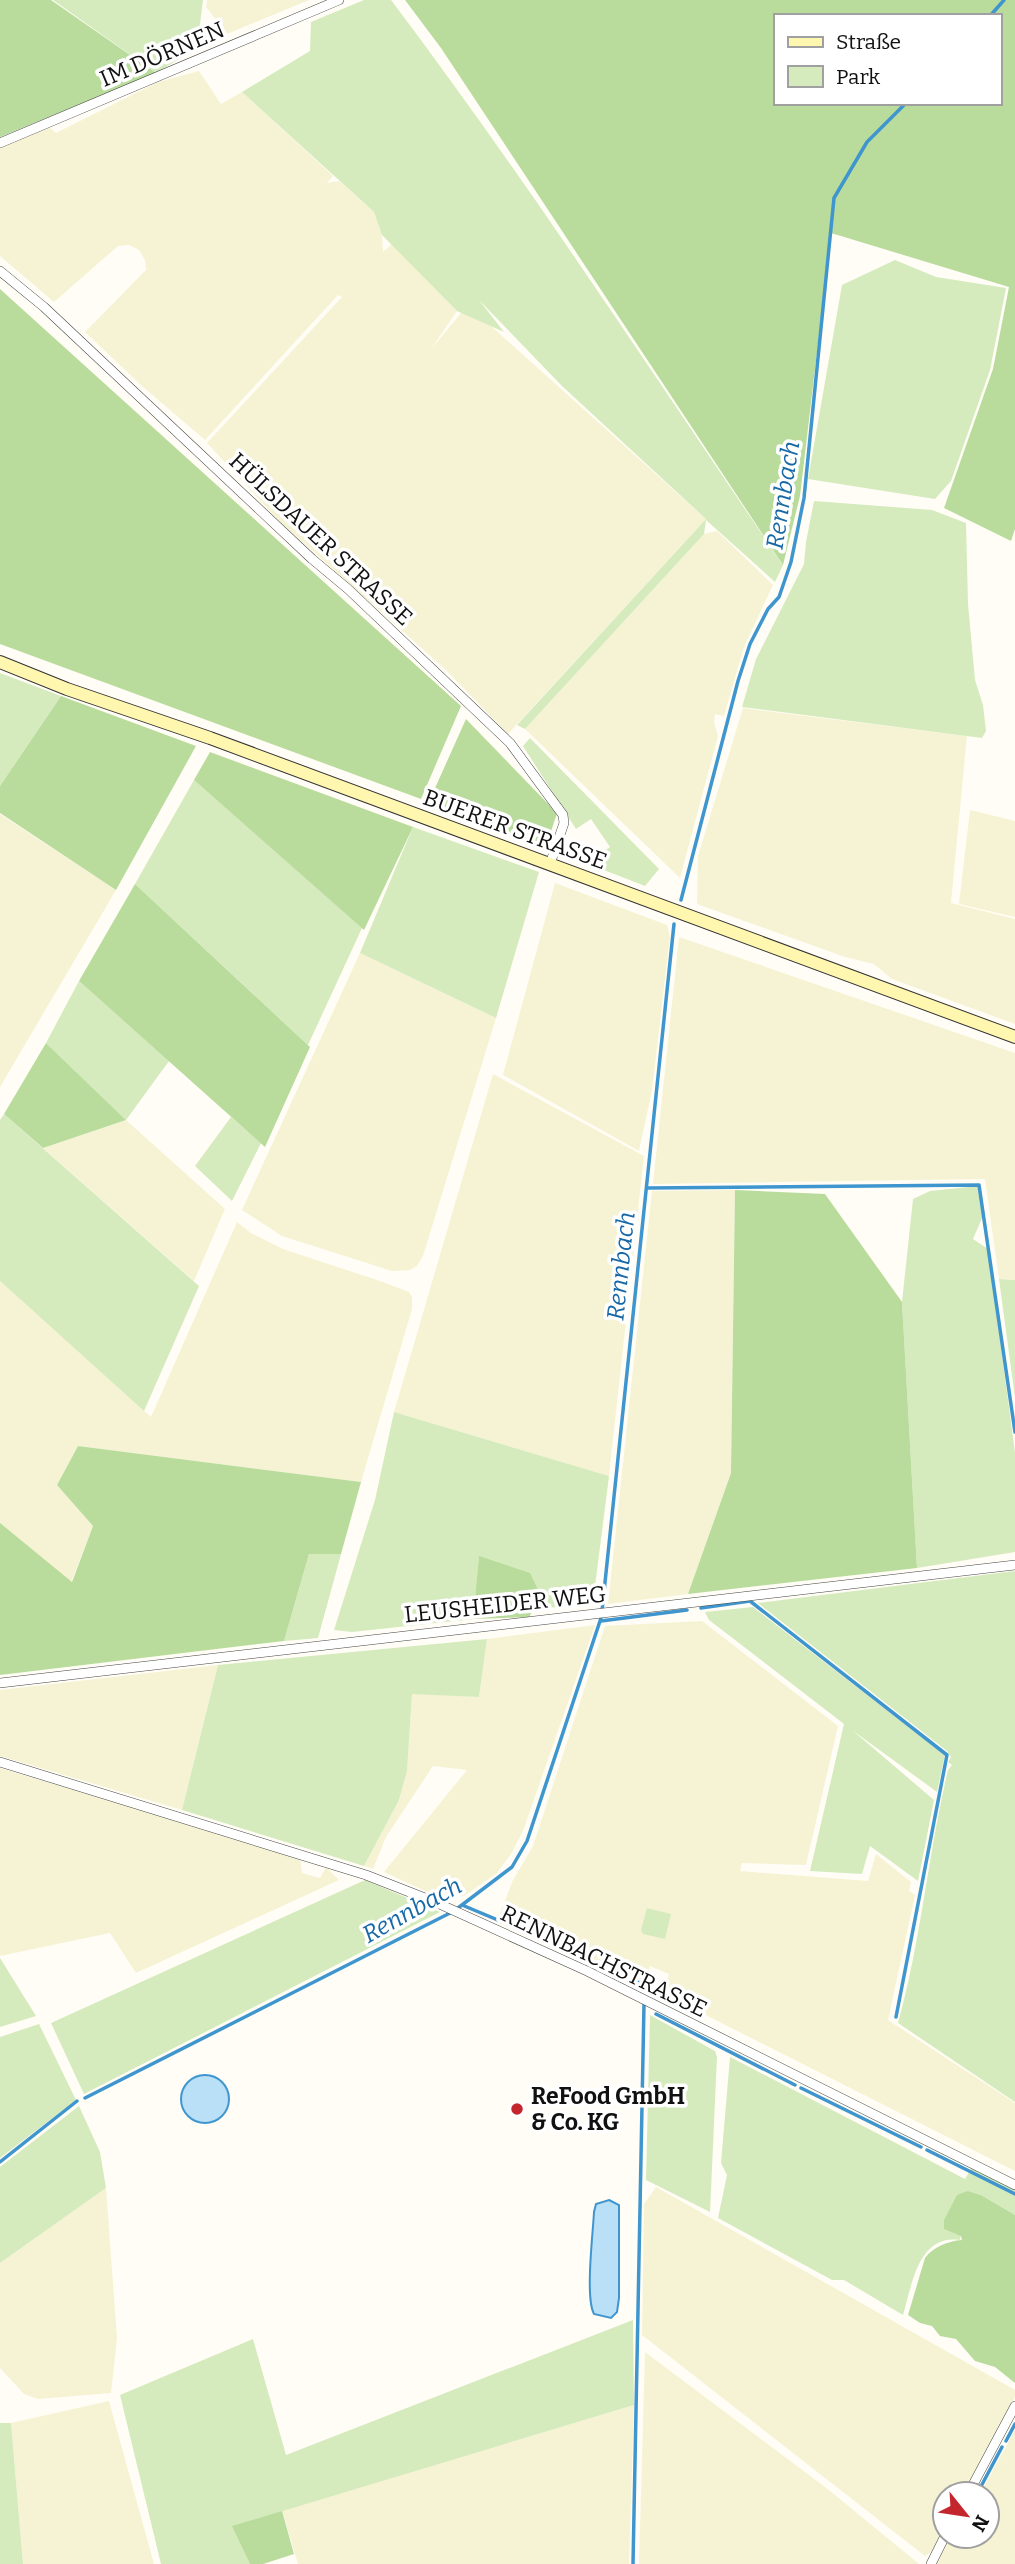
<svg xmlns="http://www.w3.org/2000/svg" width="1015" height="2564" viewBox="0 0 1015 2564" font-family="Bitter,serif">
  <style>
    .farmland { fill: #f6f3d4 }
    .green { fill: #d5ebbd }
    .forest { fill: #b9dc9c; fill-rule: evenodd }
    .water { fill: #b9e0f7; stroke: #3f96cf; stroke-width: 2 }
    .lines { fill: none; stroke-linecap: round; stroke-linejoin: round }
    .stream { stroke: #3f96cf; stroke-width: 3.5 }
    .street-casing { stroke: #444; stroke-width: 10 }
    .secondary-casing { stroke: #333; stroke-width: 14 }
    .street { stroke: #fff; stroke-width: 9 }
    .secondary { stroke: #fff6b0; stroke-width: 12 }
    .poi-dot { fill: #c4262e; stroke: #fff; stroke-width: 2.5 }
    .labels { text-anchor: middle; stroke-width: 7; stroke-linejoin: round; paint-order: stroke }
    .street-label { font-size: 23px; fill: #111; stroke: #fff }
    .poi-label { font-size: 23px; font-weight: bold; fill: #111; stroke: #fff; text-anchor: start }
    .water-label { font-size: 24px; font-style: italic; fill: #1768a6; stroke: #fff }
  </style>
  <rect width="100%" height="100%" fill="#fffdf5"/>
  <!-- farmland -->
  <path class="farmland" d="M 207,0 L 309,0 L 227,34 L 206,7 Z
    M 199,71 L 221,104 L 242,92 L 333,176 L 327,183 L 339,181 L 374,212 L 382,235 L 383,252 L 392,244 L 457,311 L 431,349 L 462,312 L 491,326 L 706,519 L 508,734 L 444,668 L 279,521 L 207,443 L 342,297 L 338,295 L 205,440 L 142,386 L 85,332 L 146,270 L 145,260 L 139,250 L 129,245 L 118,246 L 54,302 L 0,256 L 0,147 L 49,127 L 56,133 L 158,82 Z
    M 717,531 L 773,585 L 744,647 L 724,716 L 715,714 L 714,722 L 718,736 L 680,878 L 525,729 L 704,534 Z
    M 743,708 L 967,736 L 951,903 L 1015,919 L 1015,1024 L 892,979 L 874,964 L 845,957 L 697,904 L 698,856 Z
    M 970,810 L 1015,821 L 1015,917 L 959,904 Z
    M 0,814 L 116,890 L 0,1087 Z
    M 555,883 L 667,925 L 670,936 L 652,1090 L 639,1151 L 503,1075 Z
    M 679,937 L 1015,1053 L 1015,1280 L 999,1279 L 985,1179 L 653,1184 Z
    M 360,953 L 496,1018 L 423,1256 L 417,1266 L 410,1270 L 392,1271 L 282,1236 L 242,1210 Z
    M 493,1074 L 644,1156 L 609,1476 L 394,1412 Z
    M 126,1120 L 225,1209 L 194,1281 L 43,1148 Z
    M 735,1190 L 731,1473 L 688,1594 L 608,1604 L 652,1191 Z
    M 237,1222 L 251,1233 L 283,1249 L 383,1282 L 409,1292 L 412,1297 L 412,1309 L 361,1482 L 78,1446 L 57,1485 L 93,1526 L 71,1582 L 0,1526 L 0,1281 L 151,1417 Z
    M 702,1621 L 838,1726 L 806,1865 L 742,1863 L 740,1871 L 868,1881 L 876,1854 L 911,1882 L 909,1891 L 915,1895 L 888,2020 L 1015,2103 L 1015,2171 L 664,1994 L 669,1974 L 650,1966 L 644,1982 L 499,1916 L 513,1880 L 533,1846 L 605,1626 Z
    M 595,1625 L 523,1831 L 511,1854 L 497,1873 L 464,1896 L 443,1899 L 384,1872 L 467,1770 L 433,1766 L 386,1837 L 373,1869 L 364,1866 L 399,1800 L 407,1771 L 412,1693 L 479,1697 L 487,1639 Z
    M 218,1665 L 182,1810 L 0,1756 L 0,1690 Z
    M 0,1768 L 300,1858 L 302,1873 L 320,1878 L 326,1867 L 339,1880 L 136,1973 L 110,1933 L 0,1956 Z
    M 656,2187 L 1015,2390 L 1015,2397 L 963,2494 L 945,2494 L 945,2528 L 933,2551 L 925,2556 L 642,2335 L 644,2204 Z
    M 106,2188 L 117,2338 L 111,2393 L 38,2399 L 24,2394 L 0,2368 L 0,2263 Z
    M 645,2352 L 829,2490 L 919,2564 L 639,2564 Z
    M 109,2401 L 154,2564 L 23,2564 L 11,2423 Z
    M 634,2405 L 629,2564 L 298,2564 L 282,2511 Z
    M 1015,2430 L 1015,2564 L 935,2564 L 949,2536 L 987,2536 L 987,2494 L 980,2494 Z"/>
  <!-- green -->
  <path class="green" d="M 53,0 L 203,0 L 197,48 L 156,73 Z
    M 364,0 L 391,0 C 529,183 654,376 783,565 L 775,582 L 706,520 L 704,534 L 525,729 L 517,725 L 706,519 L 562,386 L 479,300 L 504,332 L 457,311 L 382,235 L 374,212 L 242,92 L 310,51 L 311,22 Z
    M 895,260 L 936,277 L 1006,288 L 990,370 L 951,481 L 935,499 L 808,479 L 842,285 Z
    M 814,501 L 932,510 L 966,523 L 968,604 L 975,680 L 983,705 L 986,731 L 982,738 L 742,707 L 756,659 L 804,564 L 806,542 Z
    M 0,673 L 61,696 L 0,786 Z
    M 530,738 L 659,869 L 645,886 L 586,863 L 610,847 L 591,819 L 576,829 L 523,746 Z
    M 194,780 L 362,928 L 308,1045 L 135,884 Z
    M 413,827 L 539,872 L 496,1018 L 360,953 Z
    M 79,981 L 169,1061 L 126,1120 L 46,1043 Z
    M 4,1114 L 199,1286 L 144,1411 L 0,1281 L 0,1120 Z
    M 231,1117 L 261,1143 L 232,1201 L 195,1166 Z
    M 979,1186 L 983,1216 L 973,1239 L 988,1249 L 1015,1453 L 1015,1552 L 917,1568 L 902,1302 L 913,1199 L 930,1191 Z
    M 999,1279 L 1015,1280 L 1015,1398 Z
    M 394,1412 L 609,1476 L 593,1602 L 549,1608 L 541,1596 L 479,1557 L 473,1619 L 352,1632 L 334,1630 L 375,1500 Z
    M 309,1554 L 341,1554 L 318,1638 L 284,1641 Z
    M 1015,1571 L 1015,2102 L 898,2023 C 921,1941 928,1854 948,1770 L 952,1765 L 948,1762 L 951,1757 L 947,1751 L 758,1603 Z
    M 753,1607 L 945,1755 L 937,1792 L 852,1730 L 934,1800 L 918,1881 L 870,1846 L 862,1874 L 810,1871 L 844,1724 L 709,1620 L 705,1612 Z
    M 487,1639 L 479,1697 L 412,1694 L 407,1771 L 399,1800 L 364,1866 L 182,1810 L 218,1665 Z
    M 365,1880 L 440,1912 L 84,2094 L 51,2023 Z
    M 647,1908 L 671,1914 L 665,1939 L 643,1934 L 641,1930 Z
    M 0,1958 L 36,2016 L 0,2027 Z
    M 650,2015 L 715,2051 L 717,2057 L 710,2212 L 646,2180 Z
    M 39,2024 L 76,2100 L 0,2158 L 0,2037 Z
    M 730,2057 L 965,2179 L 972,2167 L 1015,2189 L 1015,2215 L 981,2195 L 968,2191 L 960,2240 C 918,2234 912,2285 903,2315 L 844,2280 L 832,2280 L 718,2218 L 727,2175 L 721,2163 Z
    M 79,2106 L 100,2152 L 106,2188 L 0,2263 L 0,2167 Z
    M 633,2320 L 634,2405 L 233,2526 L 250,2564 L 161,2564 L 120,2395 L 253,2339 L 286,2455 Z
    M 0,2423 L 11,2423 L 23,2564 L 0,2564 Z"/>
  <!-- forest -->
  <path class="forest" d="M 0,0 L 51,0 L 156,73 L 0,137 Z
    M 405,0 L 1015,0 L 1015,529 L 1011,541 L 944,508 L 993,369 L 1009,287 L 831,233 L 800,496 L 783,565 L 441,48 ZM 775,16 L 999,16 L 999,103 L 775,103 Z
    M 0,289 L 461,706 L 421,799 L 0,644 Z
    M 61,696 L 196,746 L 116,890 L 0,813 L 0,786 Z
    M 466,719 L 557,813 L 545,850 L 427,806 Z
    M 210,752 L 413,827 L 364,930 L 194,780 Z
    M 135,884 L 310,1047 L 265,1147 L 79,981 Z
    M 46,1043 L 126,1120 L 43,1148 L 4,1114 Z
    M 735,1190 L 825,1194 L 902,1302 L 917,1568 L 688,1594 L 731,1473 Z
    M 78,1446 L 361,1482 L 341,1554 L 309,1554 L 284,1641 L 0,1675 L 0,1523 L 72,1582 L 93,1526 L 57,1485 Z
    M 479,1556 L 530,1573 L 541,1596 L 529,1617 L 473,1619 Z
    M 968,2191 L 981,2195 L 1015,2215 L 1015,2383 L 995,2367 L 975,2361 L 956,2339 L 940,2336 L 932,2326 L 920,2323 L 908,2315 L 925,2258 C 933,2247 948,2241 962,2240 L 961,2236 L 944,2229 L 944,2220 L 957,2195 Z
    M 282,2511 L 294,2554 L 263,2564 L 250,2564 L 232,2526 Z"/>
  <!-- water -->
  <path class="water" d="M181 2099a24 24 0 1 1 48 0a24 24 0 1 1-48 0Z
    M 609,2200 L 619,2205 L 619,2298 L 617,2312 L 611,2318 L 594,2314 C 585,2298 593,2233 594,2212 L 596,2204 Z"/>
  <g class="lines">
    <!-- stream -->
    <path class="stream" d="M 990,16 L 1004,0
      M 681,900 L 738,681 L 750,644 L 768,609 L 779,597 L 791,562 L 804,498 L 834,198 L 867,142 L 906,103
      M 647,1188 L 979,1185 L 1015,1432
      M 701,1608 L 750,1601 L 947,1755 L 896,2017
      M 602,1611 L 674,924
      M 601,1621 L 687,1610
      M 462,1905 L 565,1948
      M 589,1960 L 642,1984 L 643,1989
      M 656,2014 L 795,2085
      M 801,2088 L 921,2147
      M 85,2098 L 454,1911 L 512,1867 L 527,1841 L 602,1615
      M 927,2150 L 1015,2194
      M 0,2162 L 77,2101
      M 1006,2441 L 1015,2424
      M 978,2492 L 1002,2447
      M 633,2564 L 644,2004"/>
    <defs>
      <path id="street" d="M 0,143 L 339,0
        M 0,271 L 44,307 L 312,559 L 348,589 L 510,743 L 563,815 L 564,823 L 550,864
        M 0,1683 L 1015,1565
        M 0,1762 L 366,1875 L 435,1902 L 587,1971 L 1015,2185
        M 968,2494 L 1015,2406
        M 931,2564 L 945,2536"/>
      <path id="secondary" d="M 0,662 L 67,689 L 210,738 L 1015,1037"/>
    </defs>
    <!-- street casing -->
    <use href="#street" class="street-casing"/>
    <!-- secondary casing -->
    <use href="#secondary" class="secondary-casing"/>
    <!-- street -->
    <use href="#street" class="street"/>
    <!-- secondary -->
    <use href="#secondary" class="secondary"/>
  </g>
  <!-- markers -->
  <circle class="poi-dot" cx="517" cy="2109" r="7"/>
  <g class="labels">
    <!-- street labels -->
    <g class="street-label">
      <text transform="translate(162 54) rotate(-23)" y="8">IM DÖRNEN</text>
      <text transform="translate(321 539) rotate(43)" y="8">HÜLSDAUER STRASSE</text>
      <text transform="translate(515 829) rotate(20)" y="8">BUERER STRASSE</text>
      <text transform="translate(505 1604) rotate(-6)" y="8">LEUSHEIDER WEG</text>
      <text transform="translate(604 1961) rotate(26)" y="8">RENNBACHSTRASSE</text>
    </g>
    <!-- poi labels -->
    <g class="poi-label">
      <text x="531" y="2104">ReFood GmbH<tspan x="531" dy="26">&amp; Co. KG</tspan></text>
    </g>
    <!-- water labels -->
    <g class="water-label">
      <text transform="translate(783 495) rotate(-81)" y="8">Rennbach</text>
      <text transform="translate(621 1266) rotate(-84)" y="8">Rennbach</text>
      <text transform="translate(412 1910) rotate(-29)" y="8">Rennbach</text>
    </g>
  </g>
  <!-- legend -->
  <rect x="774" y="14" width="228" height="91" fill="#ffffff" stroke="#a0a0a0" stroke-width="2"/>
  <rect x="788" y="37" width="35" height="10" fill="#fff6b0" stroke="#a0a0a0" stroke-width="2"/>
  <text x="836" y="49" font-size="21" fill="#111111">Straße</text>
  <rect x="788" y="66" width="35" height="21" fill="#d5ebbd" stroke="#a0a0a0" stroke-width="2"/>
  <text x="836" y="84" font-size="21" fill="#111111">Park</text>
  <!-- north arrow -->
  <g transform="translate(966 2515) rotate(120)"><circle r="33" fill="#ffffff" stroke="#a0a0a0" stroke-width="2"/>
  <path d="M0-5L12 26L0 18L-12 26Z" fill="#c4262e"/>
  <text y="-10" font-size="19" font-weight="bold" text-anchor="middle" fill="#111111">N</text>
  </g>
</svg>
